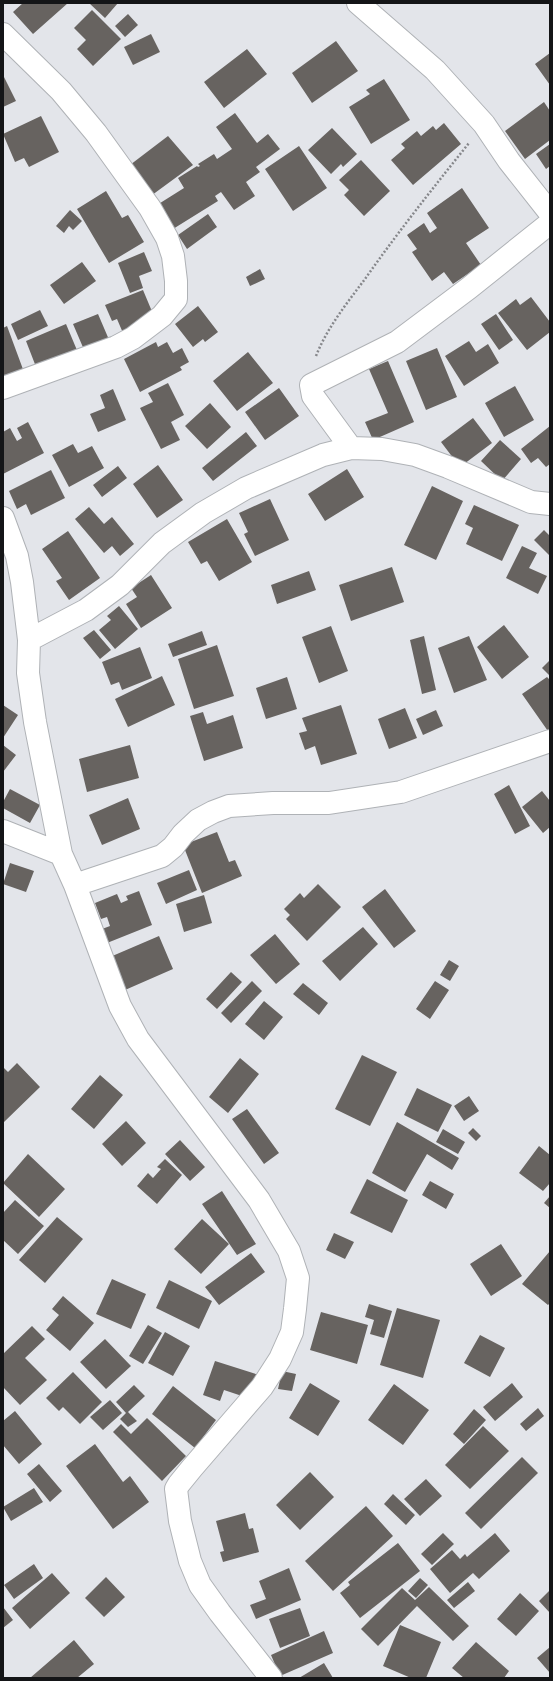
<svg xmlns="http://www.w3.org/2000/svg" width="553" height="1681" viewBox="0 0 553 1681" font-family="'PT Sans',sans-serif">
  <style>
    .building { fill: #676360 }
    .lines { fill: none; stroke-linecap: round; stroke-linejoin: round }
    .street-casing { stroke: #afb2b6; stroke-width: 24 }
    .path { stroke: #86878b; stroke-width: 2.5; stroke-dasharray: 2 2; stroke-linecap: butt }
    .street { stroke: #fff; stroke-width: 22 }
  </style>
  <rect width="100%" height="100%" fill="#e3e5ea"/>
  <!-- building -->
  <path class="building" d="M 23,3 L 68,3 L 33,34 L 13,12 Z
    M 89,3 L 118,3 L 105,18 Z
    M 92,10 L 121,39 L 93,66 L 77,49 L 86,40 L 74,28 Z
    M 128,14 L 138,25 L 125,37 L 115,26 Z
    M 151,34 L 160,52 L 133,65 L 124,47 Z
    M 336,41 L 358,71 L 312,103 L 292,73 Z
    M 247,49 L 267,74 L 224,108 L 204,82 Z
    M 550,53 L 550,85 L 535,64 Z
    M 3,75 L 16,101 L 3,107 Z
    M 384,79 L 410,120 L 371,144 L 349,107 L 370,94 L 366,90 Z
    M 544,102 L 550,111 L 550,140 L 525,159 L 505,131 Z
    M 235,113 L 257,143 L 268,134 L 280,149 L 256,167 L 260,172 L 246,182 L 255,196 L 234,210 L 221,192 L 215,196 L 218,201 L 173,229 L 157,205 L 184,188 L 178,178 L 197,166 L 198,167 L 200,166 L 198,164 L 214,154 L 217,159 L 232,149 L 216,127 Z
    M 41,116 L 59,152 L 29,167 L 24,158 L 15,162 L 3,134 Z
    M 444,123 L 461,144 L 413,185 L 391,160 L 405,148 L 401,144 L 417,131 L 421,136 L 433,126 L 436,130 Z
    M 332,128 L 357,154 L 343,167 L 341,164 L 331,174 L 308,150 Z
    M 168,136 L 193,165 L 148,198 L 126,168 Z
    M 550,144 L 550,166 L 546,169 L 536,154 Z
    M 299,146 L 327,188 L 293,211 L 265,169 Z
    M 361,160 L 390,191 L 364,216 L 344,195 L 349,190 L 339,180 Z
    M 462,188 L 489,228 L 466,243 L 481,265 L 453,284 L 444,272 L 432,281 L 412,252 L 417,249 L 407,235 L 424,223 L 430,233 L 437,228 L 427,213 Z
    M 106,191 L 122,218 L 128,215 L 144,242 L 109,263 L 77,209 Z
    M 70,210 L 82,221 L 73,230 L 69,226 L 64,233 L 56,226 Z
    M 208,214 L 217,227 L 187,249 L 178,235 Z
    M 144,252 L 152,271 L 139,276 L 143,288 L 130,293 L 118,263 Z
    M 82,262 L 96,281 L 64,304 L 50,285 Z
    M 260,269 L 265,279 L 250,286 L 246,277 Z
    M 143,290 L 156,321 L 123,333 L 117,319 L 112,321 L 105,305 Z
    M 531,297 L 550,322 L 550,332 L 527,350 L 498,313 L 516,299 L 520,305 Z
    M 198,306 L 218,332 L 205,342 L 203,339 L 193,347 L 175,324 Z
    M 40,310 L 48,326 L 18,340 L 11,324 Z
    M 98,314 L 110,342 L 85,352 L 73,324 Z
    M 496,314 L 513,340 L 499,350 L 481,324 Z
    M 66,324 L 79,355 L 38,372 L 26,341 Z
    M 7,326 L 24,372 L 3,381 L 3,328 Z
    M 469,341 L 476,352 L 488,344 L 499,363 L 464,386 L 445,356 Z
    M 156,342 L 158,347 L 167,342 L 173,353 L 182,348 L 189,362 L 180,367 L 182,370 L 140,392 L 124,359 Z
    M 437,348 L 457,397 L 426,410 L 406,361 Z
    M 248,352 L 273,383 L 237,411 L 213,381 Z
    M 388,361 L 414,422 L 373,440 L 365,422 L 388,413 L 369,369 Z
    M 168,383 L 184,415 L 171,422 L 180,440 L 161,449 L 140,408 L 153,402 L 148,393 Z
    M 515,386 L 534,420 L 504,437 L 485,403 Z
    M 279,388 L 299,416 L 265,440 L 245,412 Z
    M 113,389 L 126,420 L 98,432 L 90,414 L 105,408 L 100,395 Z
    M 210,403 L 231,427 L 207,449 L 185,426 Z
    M 473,418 L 492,443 L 460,467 L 441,442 Z
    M 28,422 L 44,453 L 3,474 L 3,432 L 10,428 L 17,441 L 22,438 L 17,428 Z
    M 550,426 L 550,464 L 546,467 L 538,458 L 531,463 L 521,449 Z
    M 246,432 L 257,446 L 213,481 L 202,468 Z
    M 500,440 L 521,459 L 502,481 L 481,461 Z
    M 73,444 L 78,453 L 92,446 L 104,468 L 69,487 L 52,455 Z
    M 158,465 L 183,500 L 157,518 L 133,484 Z
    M 118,466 L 127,478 L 102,497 L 93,485 Z
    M 347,469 L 364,497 L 325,521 L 308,494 Z
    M 51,470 L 65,498 L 31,515 L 26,504 L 17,509 L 9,491 Z
    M 432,486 L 463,501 L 436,560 L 404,545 Z
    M 270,499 L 289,540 L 255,556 L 244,534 L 248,532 L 239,513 Z
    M 474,505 L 519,525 L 502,561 L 466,544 L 473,528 L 465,524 Z
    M 89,507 L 104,524 L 112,517 L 134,544 L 120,556 L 112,546 L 104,553 L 75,519 Z
    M 227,519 L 252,562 L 219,581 L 207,561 L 201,564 L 188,542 Z
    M 544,530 L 550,536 L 550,556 L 534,540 Z
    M 68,531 L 100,578 L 69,600 L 56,581 L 62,578 L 42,549 Z
    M 522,546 L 537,553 L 529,568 L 547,576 L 538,594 L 506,578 Z
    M 392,567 L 404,602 L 351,621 L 339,585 Z
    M 309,571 L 316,590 L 277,604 L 271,585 Z
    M 151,575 L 172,608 L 141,628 L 126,604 L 137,597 L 131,588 Z
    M 119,606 L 138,629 L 115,649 L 99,630 L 111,620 L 107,616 Z
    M 504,625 L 529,657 L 502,679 L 477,647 Z
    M 331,626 L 348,671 L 319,683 L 302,637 Z
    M 94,630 L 111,650 L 100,659 L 83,638 Z
    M 202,631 L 207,645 L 173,657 L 168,644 Z
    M 424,636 L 436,690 L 422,694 L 410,640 Z
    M 469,636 L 487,680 L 454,693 L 438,648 Z
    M 217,645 L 234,696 L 194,709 L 178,659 Z
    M 140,647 L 152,678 L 122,690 L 119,682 L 111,685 L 102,662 Z
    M 550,660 L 550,676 L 542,668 Z
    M 162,676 L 175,705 L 128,727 L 115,699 Z
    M 287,677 L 297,709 L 266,719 L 256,688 Z
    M 547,677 L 550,680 L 550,734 L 522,694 Z
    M 3,705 L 18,715 L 3,738 Z
    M 341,705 L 357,754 L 321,765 L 315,746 L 305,750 L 299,733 L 307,731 L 302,718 Z
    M 405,708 L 417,738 L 389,749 L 378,719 Z
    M 436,710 L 443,726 L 423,735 L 416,719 Z
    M 203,712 L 207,724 L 233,715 L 243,748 L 204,761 L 190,716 Z
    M 3,745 L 16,755 L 3,772 Z
    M 130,745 L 139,778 L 87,792 L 79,759 Z
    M 509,785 L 530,826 L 515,834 L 494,794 Z
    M 10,789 L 40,805 L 30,823 L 3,808 L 3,802 Z
    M 542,791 L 550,801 L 550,827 L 543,833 L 522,807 Z
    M 128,798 L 140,829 L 102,845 L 89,815 Z
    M 217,832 L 229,862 L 235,860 L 242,876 L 202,893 L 183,845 Z
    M 10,863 L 34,871 L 26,892 L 3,884 Z
    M 189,870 L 197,890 L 166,904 L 157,883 Z
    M 318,884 L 341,907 L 307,941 L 286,919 L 290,915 L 284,909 L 300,893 L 304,898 Z
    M 385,889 L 416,931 L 394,948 L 362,907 Z
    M 139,891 L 152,925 L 107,943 L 102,929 L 110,926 L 107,917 L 101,919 L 95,903 L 117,894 L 121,903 L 128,900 L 126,896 Z
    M 204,895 L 212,923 L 184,932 L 176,904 Z
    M 363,927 L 378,944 L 340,981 L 322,961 Z
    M 275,934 L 300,964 L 276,984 L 250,955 Z
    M 159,936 L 173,969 L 125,990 L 110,957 Z
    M 449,960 L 459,966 L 450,981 L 440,975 Z
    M 231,972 L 242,982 L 217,1009 L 206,999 Z
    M 252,981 L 262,991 L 231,1023 L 221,1013 Z
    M 435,981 L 449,990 L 430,1019 L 416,1009 Z
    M 303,983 L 328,1003 L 319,1015 L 293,994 Z
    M 264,1001 L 283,1017 L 264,1040 L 245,1024 Z
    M 362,1055 L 397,1072 L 370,1126 L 335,1109 Z
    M 240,1058 L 259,1074 L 228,1113 L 209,1097 Z
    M 17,1063 L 40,1087 L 3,1123 L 3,1067 L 8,1072 Z
    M 100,1075 L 123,1095 L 94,1129 L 71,1109 Z
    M 417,1088 L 452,1105 L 438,1132 L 404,1115 Z
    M 469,1096 L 479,1111 L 464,1121 L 454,1106 Z
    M 247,1109 L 279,1153 L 264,1164 L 232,1119 Z
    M 126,1121 L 146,1143 L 122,1166 L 102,1144 Z
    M 397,1122 L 459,1158 L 452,1170 L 427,1154 L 405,1192 L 372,1173 Z
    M 473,1128 L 481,1136 L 476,1141 L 468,1133 Z
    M 443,1129 L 465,1142 L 458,1154 L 436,1142 Z
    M 180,1140 L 205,1167 L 190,1181 L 165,1154 Z
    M 539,1146 L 550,1155 L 550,1183 L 543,1191 L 519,1173 Z
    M 28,1154 L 65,1189 L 39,1217 L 3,1183 Z
    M 165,1159 L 182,1175 L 157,1204 L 137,1186 L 148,1173 L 153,1178 L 161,1169 L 157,1167 Z
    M 367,1179 L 408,1200 L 392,1233 L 350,1213 Z
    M 430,1181 L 454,1194 L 446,1209 L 422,1195 Z
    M 222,1191 L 256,1244 L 237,1255 L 202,1204 Z
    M 550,1196 L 550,1208 L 544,1203 Z
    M 15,1200 L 44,1226 L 18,1254 L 3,1240 L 3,1213 Z
    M 57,1217 L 83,1239 L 45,1283 L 19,1260 Z
    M 202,1219 L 229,1244 L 201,1274 L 174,1249 Z
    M 334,1233 L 354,1242 L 345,1259 L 326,1250 Z
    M 501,1244 L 522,1276 L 491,1296 L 470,1264 Z
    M 550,1251 L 550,1303 L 548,1305 L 522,1284 Z
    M 251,1253 L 265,1272 L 219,1305 L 205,1287 Z
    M 112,1279 L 146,1294 L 131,1329 L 96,1314 Z
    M 169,1280 L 212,1301 L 199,1329 L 156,1308 Z
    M 63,1296 L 94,1323 L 70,1351 L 46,1330 L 59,1315 L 52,1309 Z
    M 369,1304 L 392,1311 L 384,1338 L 370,1334 L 374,1320 L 365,1317 Z
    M 397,1308 L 440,1320 L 423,1378 L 380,1365 Z
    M 321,1312 L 368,1325 L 357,1364 L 310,1350 Z
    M 148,1325 L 162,1333 L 143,1364 L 129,1356 Z
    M 32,1326 L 45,1339 L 25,1358 L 47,1380 L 20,1405 L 3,1387 L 3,1354 Z
    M 165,1332 L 190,1346 L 173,1376 L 148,1363 Z
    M 480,1335 L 505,1348 L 490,1377 L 464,1363 Z
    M 105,1339 L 131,1366 L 106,1389 L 80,1362 Z
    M 215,1361 L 259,1375 L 251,1399 L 224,1390 L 220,1401 L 203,1395 Z
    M 282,1371 L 296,1374 L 292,1391 L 278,1389 Z
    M 73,1372 L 102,1402 L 80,1424 L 63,1407 L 59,1411 L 46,1398 Z
    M 310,1383 L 340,1401 L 318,1436 L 289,1418 Z
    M 512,1383 L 523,1397 L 495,1421 L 483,1407 Z
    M 394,1384 L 429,1410 L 403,1445 L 368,1420 Z
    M 134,1385 L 145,1396 L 128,1412 L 137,1421 L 128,1427 L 120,1419 L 126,1413 L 116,1402 Z
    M 173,1386 L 216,1420 L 195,1448 L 152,1414 Z
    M 110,1400 L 122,1413 L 103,1430 L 90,1417 Z
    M 538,1408 L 544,1416 L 526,1431 L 520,1424 Z
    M 474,1409 L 486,1420 L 464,1444 L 453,1434 Z
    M 15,1411 L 42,1444 L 19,1464 L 3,1445 L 3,1421 Z
    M 147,1418 L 186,1456 L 162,1481 L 113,1432 L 121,1424 L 131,1434 Z
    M 483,1426 L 509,1451 L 470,1489 L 445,1465 Z
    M 95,1444 L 123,1482 L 130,1476 L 149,1502 L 113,1529 L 66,1466 Z
    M 522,1457 L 538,1473 L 481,1529 L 465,1513 Z
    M 39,1464 L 62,1491 L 50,1502 L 27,1474 Z
    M 310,1472 L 334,1497 L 300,1530 L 276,1505 Z
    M 426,1479 L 442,1496 L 420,1516 L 404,1499 Z
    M 34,1488 L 43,1502 L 11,1521 L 3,1507 Z
    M 393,1494 L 415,1515 L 406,1525 L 384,1504 Z
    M 366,1506 L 393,1536 L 333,1591 L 305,1561 Z
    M 245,1513 L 249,1529 L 253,1528 L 259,1552 L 223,1562 L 220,1552 L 224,1551 L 216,1521 Z
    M 443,1533 L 454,1544 L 432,1565 L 421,1554 Z
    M 495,1533 L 510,1551 L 479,1579 L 473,1573 L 450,1593 L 430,1569 L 452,1550 L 460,1559 L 465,1554 L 467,1557 Z
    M 398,1543 L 420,1571 L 360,1618 L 340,1593 L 350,1585 L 348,1582 Z
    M 34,1564 L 43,1578 L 14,1599 L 4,1585 Z
    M 289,1568 L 301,1600 L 256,1619 L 250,1605 L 266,1599 L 259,1581 Z
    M 52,1573 L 70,1593 L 30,1629 L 12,1608 Z
    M 106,1577 L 125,1597 L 104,1617 L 85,1598 Z
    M 420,1578 L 428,1585 L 416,1598 L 408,1591 Z
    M 468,1582 L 475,1591 L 454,1608 L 447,1600 Z
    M 429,1587 L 469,1626 L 453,1641 L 417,1606 L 378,1646 L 361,1629 L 402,1588 L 415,1600 Z
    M 550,1590 L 550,1613 L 539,1601 Z
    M 520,1593 L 539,1611 L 516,1636 L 497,1619 Z
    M 3,1607 L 13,1620 L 3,1628 Z
    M 300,1608 L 310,1636 L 280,1648 L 269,1619 Z
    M 400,1625 L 441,1642 L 426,1678 L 411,1678 L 383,1666 Z
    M 324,1631 L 333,1653 L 280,1676 L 271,1655 Z
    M 74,1640 L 94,1664 L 77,1678 L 30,1678 Z
    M 476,1642 L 509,1671 L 504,1678 L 464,1678 L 452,1668 Z
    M 550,1647 L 550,1673 L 537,1658 Z
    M 324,1663 L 333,1678 L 299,1678 Z"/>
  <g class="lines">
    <defs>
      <path id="street" d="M 358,3 L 435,70 L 484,124 L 509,161 L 550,213
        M 3,34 L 61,91 L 96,133 L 150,208 L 167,238 L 173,256 L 176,281 L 176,299 L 162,316 L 133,338 L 116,347 L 3,388
        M 351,448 L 313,396 L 311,385 L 397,342 L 469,288 L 550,223
        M 3,518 L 17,556 L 22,582 L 29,640 L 28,673 L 35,722 L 61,854 L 75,885 L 120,1006 L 138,1039 L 259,1200 L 289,1251 L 298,1278 L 295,1309 L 292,1332 L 280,1359 L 262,1387 L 192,1468 L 179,1484 L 176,1489 L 180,1521 L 190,1561 L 200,1585 L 220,1613 L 271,1678
        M 29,640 L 86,610 L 120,585 L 162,543 L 203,513 L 246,488 L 323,455 L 351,448 L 382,449 L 415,455 L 448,467 L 531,502 L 550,504
        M 3,831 L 61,854
        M 75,885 L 162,856 L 173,847 L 183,834 L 198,820 L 213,812 L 229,806 L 273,803 L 329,803 L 401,792 L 550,741"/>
    </defs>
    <!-- street casing -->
    <use href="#street" class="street-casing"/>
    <!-- path -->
    <path class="path" d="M 316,356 C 327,328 347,303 365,279 C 398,232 433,188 469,143"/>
    <!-- street -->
    <use href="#street" class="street"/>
  </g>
  <!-- border -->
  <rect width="553" height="1681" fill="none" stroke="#141517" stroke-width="8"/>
</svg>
